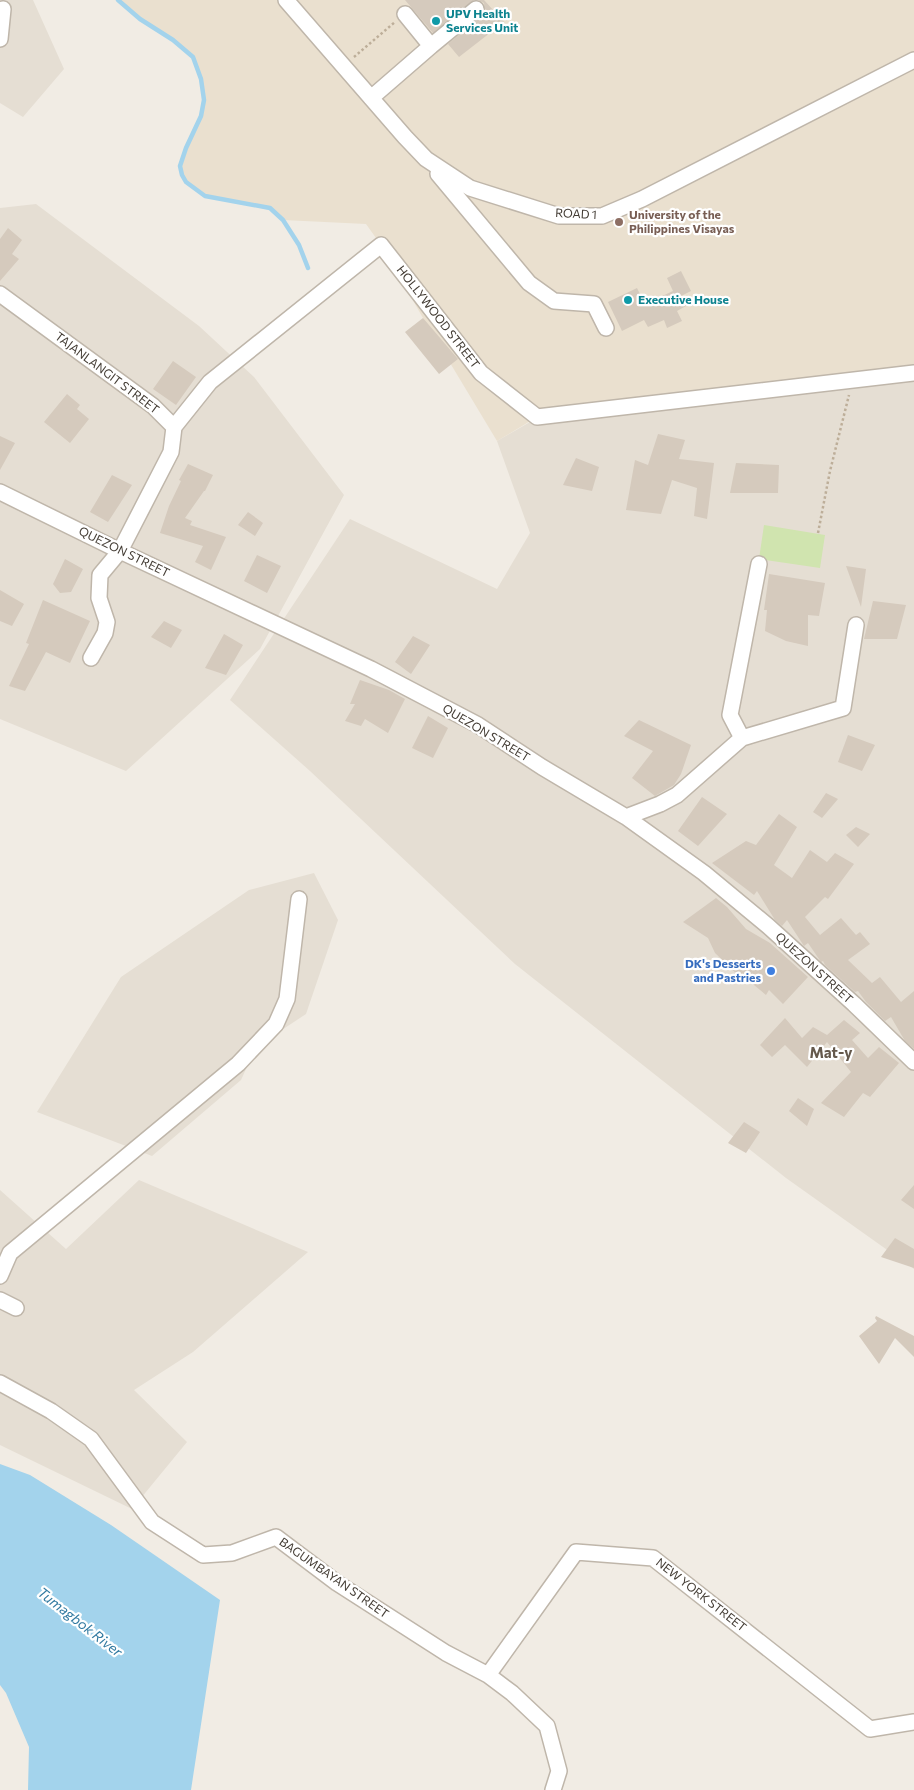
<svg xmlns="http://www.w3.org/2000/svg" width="914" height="1790" viewBox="0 0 914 1790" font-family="Commissioner,sans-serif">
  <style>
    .residential { fill: #e5ded3 }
    .education { fill: #eae0cf }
    .green { fill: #d0e4af }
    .water { fill: #a3d3ec }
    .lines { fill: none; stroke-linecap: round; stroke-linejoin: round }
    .stream { stroke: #a3d3ec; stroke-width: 4.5 }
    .building { fill: #d5cabd }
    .minor-casing { stroke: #bfb6aa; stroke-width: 18 }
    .path { stroke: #bdae99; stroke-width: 2.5; stroke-dasharray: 2.5 2.5; stroke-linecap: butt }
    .minor { stroke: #fff; stroke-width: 15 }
    .culture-dot { fill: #0f9aa8; stroke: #fff; stroke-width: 2 }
    .education-dot { fill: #8d6e63; stroke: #fff; stroke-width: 2 }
    .shop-dot { fill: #3f7fe0; stroke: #fff; stroke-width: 2 }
    .labels { text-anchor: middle; stroke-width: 4.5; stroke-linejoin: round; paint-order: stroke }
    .culture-label { font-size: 12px; font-weight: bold; fill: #0d838f; stroke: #fff; text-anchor: start }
    .street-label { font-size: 12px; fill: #433c34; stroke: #fff }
    .education-label { font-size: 12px; font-weight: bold; fill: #785e54; stroke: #fff; text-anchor: start }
    .shop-label { font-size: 12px; font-weight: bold; fill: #366cbe; stroke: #fff; text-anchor: end }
    .water-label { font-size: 14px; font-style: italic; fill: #327aa1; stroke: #fff }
    .quarter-label { font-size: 15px; font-weight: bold; fill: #65594c; stroke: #fff }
  </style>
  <rect width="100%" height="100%" fill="#f1ece4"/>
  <!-- residential -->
  <path class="residential" d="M 0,0 L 33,0 L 64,69 L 23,117 L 0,103 Z
    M 36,204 L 199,326 L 254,377 L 344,495 L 260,649 L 126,771 L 0,719 L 0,208 Z
    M 914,371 L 914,1269 L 786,1178 L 515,964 L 310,771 L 230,700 L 350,519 L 497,589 L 530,533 L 497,441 L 537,418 Z
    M 314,873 L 338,920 L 306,1014 L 256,1047 L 241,1080 L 152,1156 L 37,1112 L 121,977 L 249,890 Z
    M 139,1180 L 308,1252 L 193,1352 L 134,1390 L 187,1442 L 132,1509 L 0,1445 L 0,1190 L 66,1249 Z"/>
  <!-- education -->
  <path class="education" d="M 118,0 L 914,0 L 914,371 L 537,417 L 497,441 L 423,318 L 381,245 L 366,224 L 283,220 L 270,208 L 205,196 L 186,182 L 182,175 L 180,166 L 186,148 L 201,115 L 204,100 L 201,79 L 192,57 L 173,40 L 140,19 Z"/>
  <!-- green -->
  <path class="green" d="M 764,525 L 825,535 L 820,568 L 759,559 Z"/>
  <!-- water -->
  <path class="water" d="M 0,1464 L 30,1475 L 111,1525 L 220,1600 L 191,1790 L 28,1790 L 29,1747 L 6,1693 L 0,1685 Z"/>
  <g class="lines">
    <!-- stream -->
    <path class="stream" d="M 118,0 L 140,19 L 173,40 L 193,57 L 201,79 L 204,100 L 201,116 L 186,148 L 180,166 L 182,175 L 186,182 L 205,196 L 270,208 L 283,220 L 299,245 L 308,268"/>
  </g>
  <!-- building -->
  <path class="building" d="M 405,0 L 474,0 L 433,33 Z
    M 478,0 L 484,0 L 504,22 L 459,57 L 448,44 L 485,13 L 484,3 Z
    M 8,228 L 22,240 L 12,254 L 19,259 L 0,281 L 0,239 Z
    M 681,271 L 691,291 L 681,296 L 686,306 L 677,311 L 682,321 L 667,328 L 664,320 L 648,327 L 644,320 L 622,331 L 608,302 L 637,288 L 645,304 L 673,291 L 667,278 Z
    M 423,318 L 458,359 L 439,374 L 405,332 Z
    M 173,361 L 196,377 L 176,405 L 153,389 Z
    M 67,394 L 80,405 L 77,409 L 89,419 L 70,443 L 44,422 Z
    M 658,434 L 685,440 L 679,459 L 714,463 L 707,519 L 694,516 L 697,488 L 672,480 L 661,514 L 626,510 L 635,460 L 648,465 Z
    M 0,436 L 15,443 L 0,470 Z
    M 576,458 L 599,467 L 592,491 L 563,485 Z
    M 736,463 L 779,465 L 778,493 L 730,493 Z
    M 188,464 L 213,475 L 205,491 L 204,491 L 185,518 L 192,521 L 190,525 L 226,537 L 211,570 L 195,562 L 203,546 L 160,533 L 169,506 L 181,481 L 179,480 Z
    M 112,475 L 132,485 L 108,522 L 90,512 Z
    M 248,512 L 263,523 L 255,536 L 238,525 Z
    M 257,555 L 281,566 L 267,593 L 244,581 Z
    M 65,559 L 83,569 L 71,592 L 60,593 L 53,584 Z
    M 846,566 L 866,569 L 861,607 Z
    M 769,574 L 825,583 L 819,616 L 808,615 L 808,646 L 786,641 L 765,631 L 767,610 L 764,610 Z
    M 0,590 L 24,604 L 12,626 L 0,621 Z
    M 43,600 L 90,621 L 70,663 L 46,652 L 25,691 L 9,686 L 29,644 L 26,643 Z
    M 873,601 L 906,605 L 897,639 L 864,639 Z
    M 164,621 L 182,630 L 171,648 L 151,637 Z
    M 224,634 L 243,645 L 226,675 L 205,668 Z
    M 413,636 L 430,645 L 411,674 L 395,662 Z
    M 360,680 L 389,690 L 405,699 L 388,733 L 365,719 L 361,726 L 345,721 L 355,704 L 350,704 Z
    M 428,716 L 448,728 L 433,758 L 412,748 Z
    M 639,720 L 691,745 L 681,774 L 674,785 L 655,796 L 632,778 L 653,751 L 624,736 Z
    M 848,735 L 875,745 L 862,771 L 838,762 Z
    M 826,793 L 838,799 L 822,818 L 813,812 Z
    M 702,797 L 727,814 L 698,846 L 678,831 Z
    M 779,814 L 797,827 L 774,865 L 792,878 L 810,850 L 827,862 L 835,853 L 854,864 L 828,899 L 825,897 L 805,917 L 820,935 L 841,918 L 856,935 L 860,932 L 870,944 L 848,960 L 872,983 L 880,977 L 901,1002 L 914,991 L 914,1049 L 905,1041 L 891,1017 L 885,1021 L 866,1002 L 858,991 L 855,992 L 825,965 L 823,961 L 821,962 L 819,959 L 808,943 L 804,946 L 787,920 L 782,926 L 775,920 L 757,891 L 754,895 L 712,863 L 746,841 L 756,845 Z
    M 856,827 L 870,834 L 858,847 L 846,835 Z
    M 716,898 L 727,907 L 746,929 L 770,943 L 808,977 L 783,1004 L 769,990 L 766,995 L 743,976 L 741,978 L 715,953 L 708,938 L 683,922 Z
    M 785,1018 L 802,1038 L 813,1027 L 827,1035 L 844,1020 L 860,1033 L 852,1040 L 868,1058 L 879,1047 L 899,1063 L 870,1097 L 863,1093 L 844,1117 L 821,1103 L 851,1072 L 827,1042 L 807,1067 L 785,1045 L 772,1057 L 760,1045 Z
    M 798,1098 L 814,1109 L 807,1126 L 789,1111 Z
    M 744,1122 L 760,1132 L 746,1153 L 728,1143 Z
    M 914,1185 L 914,1209 L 901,1200 Z
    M 895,1238 L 914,1249 L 914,1268 L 881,1257 Z
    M 876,1316 L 914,1336 L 914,1357 L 895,1338 L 879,1364 L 859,1336 L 877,1321 L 875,1318 Z"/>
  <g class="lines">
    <defs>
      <path id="minor" d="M 286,0 L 405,137 L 426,159 L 470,188 L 559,216 L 602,216 L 642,199 L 914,60
        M 0,39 L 3,9
        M 431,46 L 476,9
        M 371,98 L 431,46 L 405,14
        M 438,174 L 529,283 L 554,301 L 594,304 L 606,328
        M 0,294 L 153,406 L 174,427 L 171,452 L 120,551 L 100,575 L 99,598 L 107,622 L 105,633 L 91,658
        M 174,427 L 210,382 L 381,245 L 481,373 L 537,417 L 914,373
        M 0,492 L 120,551 L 371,669 L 478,725 L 542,767 L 626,817 L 704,873 L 768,926 L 854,1004 L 914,1062
        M 742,738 L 843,708 L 856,625
        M 626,817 L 660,804 L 677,795 L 742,738 L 730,715 L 759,564
        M 0,1276 L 10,1253 L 238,1064 L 276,1024 L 287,999 L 299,899
        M 0,1300 L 16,1308
        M 0,1383 L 51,1411 L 91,1439 L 152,1522 L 203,1555 L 232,1553 L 276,1537 L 337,1583 L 446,1653 L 488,1675 L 512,1693 L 547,1726 L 559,1771 L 553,1790
        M 488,1675 L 576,1552 L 653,1558 L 870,1729 L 914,1722"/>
    </defs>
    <!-- minor casing -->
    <use href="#minor" class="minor-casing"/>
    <!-- path -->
    <path class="path" d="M 354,57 L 395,22
      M 818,533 L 830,471 L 849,395"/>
    <!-- minor -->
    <use href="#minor" class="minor"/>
  </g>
  <!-- markers -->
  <g class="culture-dot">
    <circle cx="436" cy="21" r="5"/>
    <circle cx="628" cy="300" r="5"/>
  </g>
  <circle class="education-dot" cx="619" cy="222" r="5"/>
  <circle class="shop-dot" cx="771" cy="971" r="5"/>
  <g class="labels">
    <!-- culture labels -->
    <g class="culture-label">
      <text x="446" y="18">UPV Health<tspan x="446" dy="14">Services Unit</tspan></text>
      <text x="638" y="304">Executive House</text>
    </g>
    <!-- street labels -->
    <g class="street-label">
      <text transform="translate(576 214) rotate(3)" y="4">ROAD 1</text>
      <text transform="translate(438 317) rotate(52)" y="4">HOLLYWOOD STREET</text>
      <text transform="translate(107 373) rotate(37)" y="4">TAJANLANGIT STREET</text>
      <text transform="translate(124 552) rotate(26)" y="4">QUEZON STREET</text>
      <text transform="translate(486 733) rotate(31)" y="4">QUEZON STREET</text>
      <text transform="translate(814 968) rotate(42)" y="4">QUEZON STREET</text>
      <text transform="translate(334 1578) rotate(35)" y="4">BAGUMBAYAN STREET</text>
      <text transform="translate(701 1595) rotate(38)" y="4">NEW YORK STREET</text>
    </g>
    <!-- education labels -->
    <g class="education-label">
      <text x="629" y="219">University of the<tspan x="629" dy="14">Philippines Visayas</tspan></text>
    </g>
    <!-- shop labels -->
    <g class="shop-label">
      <text x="761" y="968">DK's Desserts<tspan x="761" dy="14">and Pastries</tspan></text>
    </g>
    <!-- water labels -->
    <g class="water-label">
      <text transform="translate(80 1622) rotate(38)" y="5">Tumagbok River</text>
    </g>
    <!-- quarter labels -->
    <g class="quarter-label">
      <text x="831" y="1058">Mat-y</text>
    </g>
  </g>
</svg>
